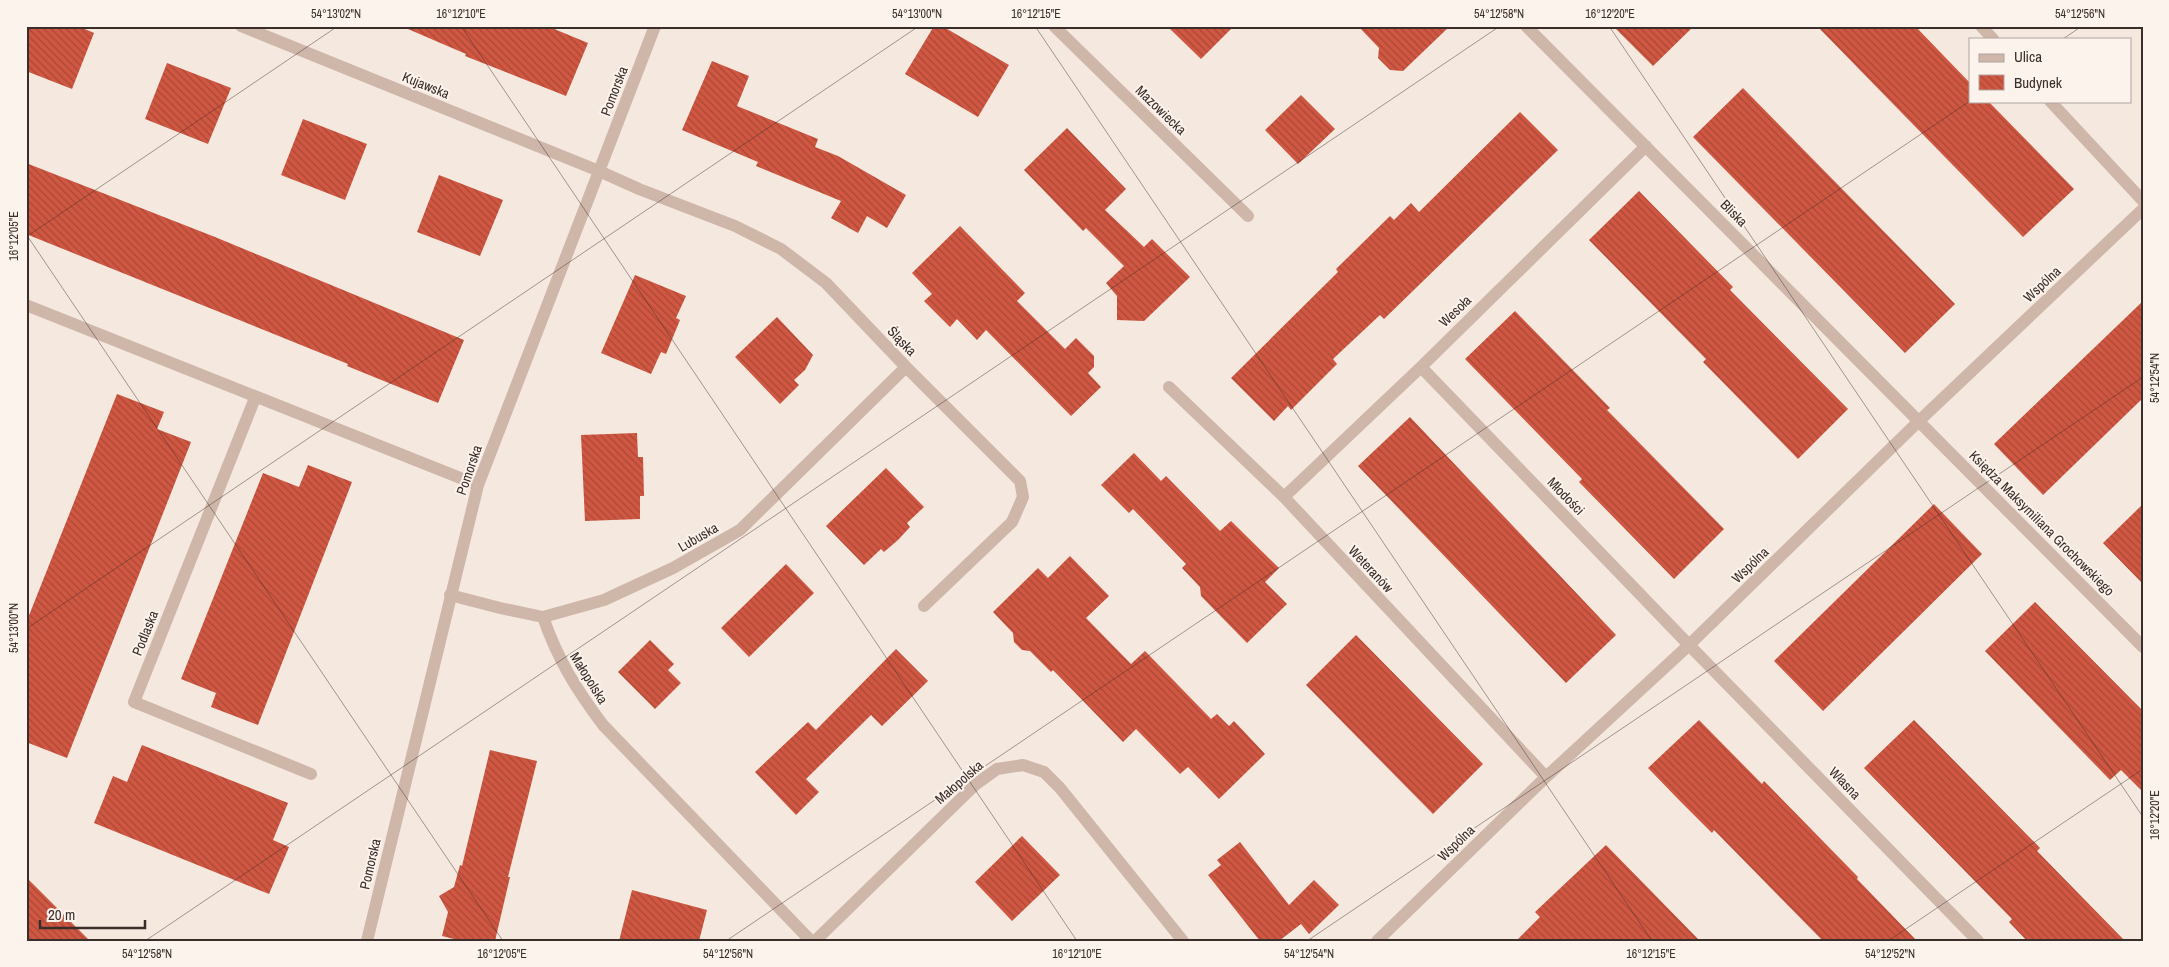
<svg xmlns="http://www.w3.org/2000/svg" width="2169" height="967" viewBox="0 0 2169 967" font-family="'Archivo Narrow',sans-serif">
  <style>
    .building { fill: url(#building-back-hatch) }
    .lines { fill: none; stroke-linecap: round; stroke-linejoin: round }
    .minor { stroke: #ceb6a9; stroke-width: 12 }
    .ticks { fill: none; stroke: #3b2d29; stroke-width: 1; stroke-opacity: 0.45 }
    .labels { text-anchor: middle; stroke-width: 4; stroke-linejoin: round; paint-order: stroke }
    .street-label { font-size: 14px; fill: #3b2d29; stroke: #fcf3ec }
    .neatline { fill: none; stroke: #3b2d29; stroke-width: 2 }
    .ticks-label { font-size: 12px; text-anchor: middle; fill: #3b2d29 }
  </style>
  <defs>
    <pattern id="building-back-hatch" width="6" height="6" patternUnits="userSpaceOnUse" patternTransform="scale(1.25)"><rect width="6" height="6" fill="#d05742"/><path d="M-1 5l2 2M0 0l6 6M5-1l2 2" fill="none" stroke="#aa4837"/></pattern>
  </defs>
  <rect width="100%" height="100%" fill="#f5e8de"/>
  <!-- building -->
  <path class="building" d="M 26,26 L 78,26 L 94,33 L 72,89 L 26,71 Z
    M 401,26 L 547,26 L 588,43 L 566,96 L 465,56 L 466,54 Z
    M 934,26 L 942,26 L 1009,65 L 978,117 L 905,74 Z
    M 1167,26 L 1234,26 L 1201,59 Z
    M 1358,26 L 1450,26 L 1403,71 L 1390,70 L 1378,58 L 1379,48 Z
    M 1613,26 L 1694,26 L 1653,66 Z
    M 1817,26 L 1915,26 L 1970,83 L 1970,101 L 1988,101 L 2074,189 L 2023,237 Z
    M 712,61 L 749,76 L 737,106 L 818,139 L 815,147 L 838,156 L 906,195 L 887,228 L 867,216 L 858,233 L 831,218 L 841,201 L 756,166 L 758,162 L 682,130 Z
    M 167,63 L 231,88 L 208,144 L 145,119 Z
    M 1743,88 L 1955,304 L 1905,353 L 1693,137 Z
    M 1301,95 L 1335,129 L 1298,164 L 1265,130 Z
    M 1520,112 L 1558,150 L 1384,319 L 1380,315 L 1333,359 L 1337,364 L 1291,410 L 1288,406 L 1274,421 L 1231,378 L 1338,272 L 1336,269 L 1390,216 L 1394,220 L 1411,203 L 1419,212 Z
    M 303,119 L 367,144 L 345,200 L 281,175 Z
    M 1067,128 L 1126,189 L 1105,210 L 1144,247 L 1152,239 L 1190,277 L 1144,321 L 1117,320 L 1117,296 L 1106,283 L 1124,266 L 1086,228 L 1083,231 L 1024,170 Z
    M 26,163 L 215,237 L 464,340 L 438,403 L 347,366 L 348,364 L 26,234 Z
    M 439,175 L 503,200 L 480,256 L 417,232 Z
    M 1639,191 L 1733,287 L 1730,290 L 1848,409 L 1798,459 L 1703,362 L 1706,359 L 1589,240 Z
    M 960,226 L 1025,293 L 1017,301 L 1065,349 L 1076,338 L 1094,356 L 1094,367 L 1088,373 L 1101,387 L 1071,416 L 986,330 L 977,340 L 957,319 L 950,327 L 924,301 L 932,294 L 912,273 Z
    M 635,275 L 686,296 L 676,318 L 680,320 L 666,354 L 661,352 L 651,374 L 601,353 Z
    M 2143,301 L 2143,398 L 2043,495 L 1994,444 Z
    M 1515,311 L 1610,408 L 1607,410 L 1724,529 L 1674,579 L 1579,482 L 1582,479 L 1465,359 Z
    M 777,317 L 813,355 L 805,370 L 794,380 L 799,385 L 780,404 L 735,357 Z
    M 117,394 L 164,412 L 157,429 L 191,442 L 67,758 L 26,742 L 26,623 Z
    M 1410,417 L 1616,635 L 1566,683 L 1358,466 Z
    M 637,433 L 638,457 L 643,457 L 644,496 L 640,496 L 640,519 L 585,521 L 581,435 Z
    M 1134,453 L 1161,481 L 1166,476 L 1220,531 L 1231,521 L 1279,568 L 1265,582 L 1287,604 L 1247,643 L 1201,596 L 1200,587 L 1182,568 L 1186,564 L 1133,509 L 1129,513 L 1101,485 Z
    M 308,465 L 352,482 L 258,725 L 211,707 L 216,693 L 181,679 L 263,473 L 299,487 Z
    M 886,468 L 924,507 L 907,523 L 910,527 L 898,540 L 884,552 L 881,549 L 864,565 L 826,526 Z
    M 1934,504 L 1982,554 L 1823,711 L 1774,661 Z
    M 2143,504 L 2143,584 L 2103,543 Z
    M 1070,556 L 1109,596 L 1086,618 L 1131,664 L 1145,651 L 1211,719 L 1217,714 L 1229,726 L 1234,721 L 1265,754 L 1219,799 L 1188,767 L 1180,774 L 1136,729 L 1123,742 L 1053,670 L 1051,672 L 1030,651 L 1022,650 L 1014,642 L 1013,633 L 993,612 L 1038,568 L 1048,578 Z
    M 786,564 L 814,593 L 749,657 L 721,628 Z
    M 2035,602 L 2143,711 L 2143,792 L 2121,770 L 2110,780 L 1985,651 Z
    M 1356,635 L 1483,764 L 1433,814 L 1306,685 Z
    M 650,640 L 674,664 L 668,670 L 681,683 L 655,709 L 618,672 Z
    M 896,649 L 928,681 L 882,726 L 871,715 L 806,779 L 819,792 L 796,815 L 755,772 L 808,722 L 816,730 Z
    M 1699,720 L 1762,784 L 1764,781 L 1858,877 L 1857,879 L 1917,941 L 1823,941 L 1714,830 L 1712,833 L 1680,801 L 1648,768 Z
    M 1914,720 L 2040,848 L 2037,851 L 2125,941 L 2027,941 L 2009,922 L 2012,919 L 1864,768 Z
    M 142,745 L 288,803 L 273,840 L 289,847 L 269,894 L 94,823 L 113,776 L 127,782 Z
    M 490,750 L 537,761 L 508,877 L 510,877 L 495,941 L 462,941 L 442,936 L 448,912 L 439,896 L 454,887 L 460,865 L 462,866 Z
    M 1022,836 L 1060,875 L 1012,921 L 975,882 Z
    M 1240,842 L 1289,905 L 1314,880 L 1339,905 L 1309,934 L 1301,924 L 1279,941 L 1260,941 L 1208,875 L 1221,865 L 1217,860 Z
    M 1606,845 L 1700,941 L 1516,941 L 1540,917 L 1535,912 Z
    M 26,877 L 90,941 L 26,941 Z
    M 632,890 L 707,910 L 699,941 L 619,941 Z"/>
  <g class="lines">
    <!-- minor -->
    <path class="minor" d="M 241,26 L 599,171 L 639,189 L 735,226 L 781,249 L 826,283 L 906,367 L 1020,481 L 1023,497 L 1012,522 L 924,606
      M 1054,26 L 1248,216
      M 1526,26 L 2143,647
      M 1981,26 L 1993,39
      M 2050,101 L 2143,201
      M 26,305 L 478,485
      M 1421,367 L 1689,645 L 1978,941
      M 1169,387 L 1284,497 L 1546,777
      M 255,398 L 134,702 L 311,774
      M 1284,497 L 1421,367 L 1646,146
      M 450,595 L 500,608 L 543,617 L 604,600 L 673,568 L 740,530 L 906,367
      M 543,617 C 558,660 576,689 603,725 L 811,941
      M 367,941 L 478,485 L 655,26
      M 815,941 L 976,784 L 997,769 L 1023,765 L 1044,772 L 1060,788 L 1183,941
      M 1377,941 L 1546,777 L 1689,645 L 1920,420 L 2143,209"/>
  </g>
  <!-- ticks -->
  <path class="ticks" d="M 461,26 L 1077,941M 1035,26 L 1652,941M 1609,26 L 2143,817M 2063,39 L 2082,26M 26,234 L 503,941M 26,237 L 338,26M 26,629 L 919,26M 145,941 L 1500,26M 726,941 L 1970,101M 1307,941 L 2143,377M 1888,941 L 2143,769"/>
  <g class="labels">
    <!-- street labels -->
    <g class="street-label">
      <text transform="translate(426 85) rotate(22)" y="5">Kujawska</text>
      <text transform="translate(614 91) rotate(-69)" y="5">Pomorska</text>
      <text transform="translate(1161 110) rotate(44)" y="5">Mazowiecka</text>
      <text transform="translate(1734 213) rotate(45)" y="5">Bliska</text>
      <text transform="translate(2042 284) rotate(-43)" y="5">Wspólna</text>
      <text transform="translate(1455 311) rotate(-44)" y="5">Wesoła</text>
      <text transform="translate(902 341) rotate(46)" y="5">Śląska</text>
      <text transform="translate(469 470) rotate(-71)" y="5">Pomorska</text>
      <text transform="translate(1566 496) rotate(46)" y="5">Młodości</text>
      <text transform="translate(2042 523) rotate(45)" y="5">Księdza Maksymiliana Grochowskiego</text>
      <text transform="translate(698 537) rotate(-30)" y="5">Lubuska</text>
      <text transform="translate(1750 565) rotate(-44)" y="5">Wspólna</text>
      <text transform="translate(1371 569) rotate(47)" y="5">Weteranów</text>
      <text transform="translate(145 633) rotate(-68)" y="5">Podlaska</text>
      <text transform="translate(589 678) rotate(58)" y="5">Małopolska</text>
      <text transform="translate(959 782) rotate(-41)" y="5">Małopolska</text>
      <text transform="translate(1845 783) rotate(46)" y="5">Własna</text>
      <text transform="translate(1456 843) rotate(-44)" y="5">Wspólna</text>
      <text transform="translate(370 864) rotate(-77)" y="5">Pomorska</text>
    </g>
  </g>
  <!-- border -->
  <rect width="2169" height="967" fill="none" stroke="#fcf3ec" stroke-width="55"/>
  <!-- legend -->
  <rect x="1969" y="38" width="162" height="65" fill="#fcf3ec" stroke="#afa49e"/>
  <rect x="1979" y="54" width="25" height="8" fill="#ceb6a9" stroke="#afa49e"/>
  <text x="2014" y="62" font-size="15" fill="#3b2d29">Ulica</text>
  <rect x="1979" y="75" width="25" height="15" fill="url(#building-back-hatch)" stroke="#afa49e"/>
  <text x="2014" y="88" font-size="15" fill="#3b2d29">Budynek</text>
  <!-- scale -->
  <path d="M40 920v8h105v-8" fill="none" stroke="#3b2d29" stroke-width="2.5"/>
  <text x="48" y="920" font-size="15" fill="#3b2d29" stroke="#fcf3ec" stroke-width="4" paint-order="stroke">20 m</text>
  <rect x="28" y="28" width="2114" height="912" class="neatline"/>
  <g class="ticks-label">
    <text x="336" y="18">54°13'02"N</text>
    <text x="461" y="18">16°12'10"E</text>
    <text x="917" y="18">54°13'00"N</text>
    <text x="1036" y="18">16°12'15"E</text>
    <text x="1499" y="18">54°12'58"N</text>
    <text x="1610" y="18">16°12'20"E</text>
    <text x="2080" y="18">54°12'56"N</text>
    <text transform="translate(14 236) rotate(-90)" y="4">16°12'05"E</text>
    <text transform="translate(2155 378) rotate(-90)" y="4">54°12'54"N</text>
    <text transform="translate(14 628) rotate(-90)" y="4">54°13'00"N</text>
    <text transform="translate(2155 815) rotate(-90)" y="4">16°12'20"E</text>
    <text x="147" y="958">54°12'58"N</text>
    <text x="502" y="958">16°12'05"E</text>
    <text x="728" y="958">54°12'56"N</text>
    <text x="1077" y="958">16°12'10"E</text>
    <text x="1309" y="958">54°12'54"N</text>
    <text x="1651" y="958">16°12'15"E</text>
    <text x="1890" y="958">54°12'52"N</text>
  </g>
</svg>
